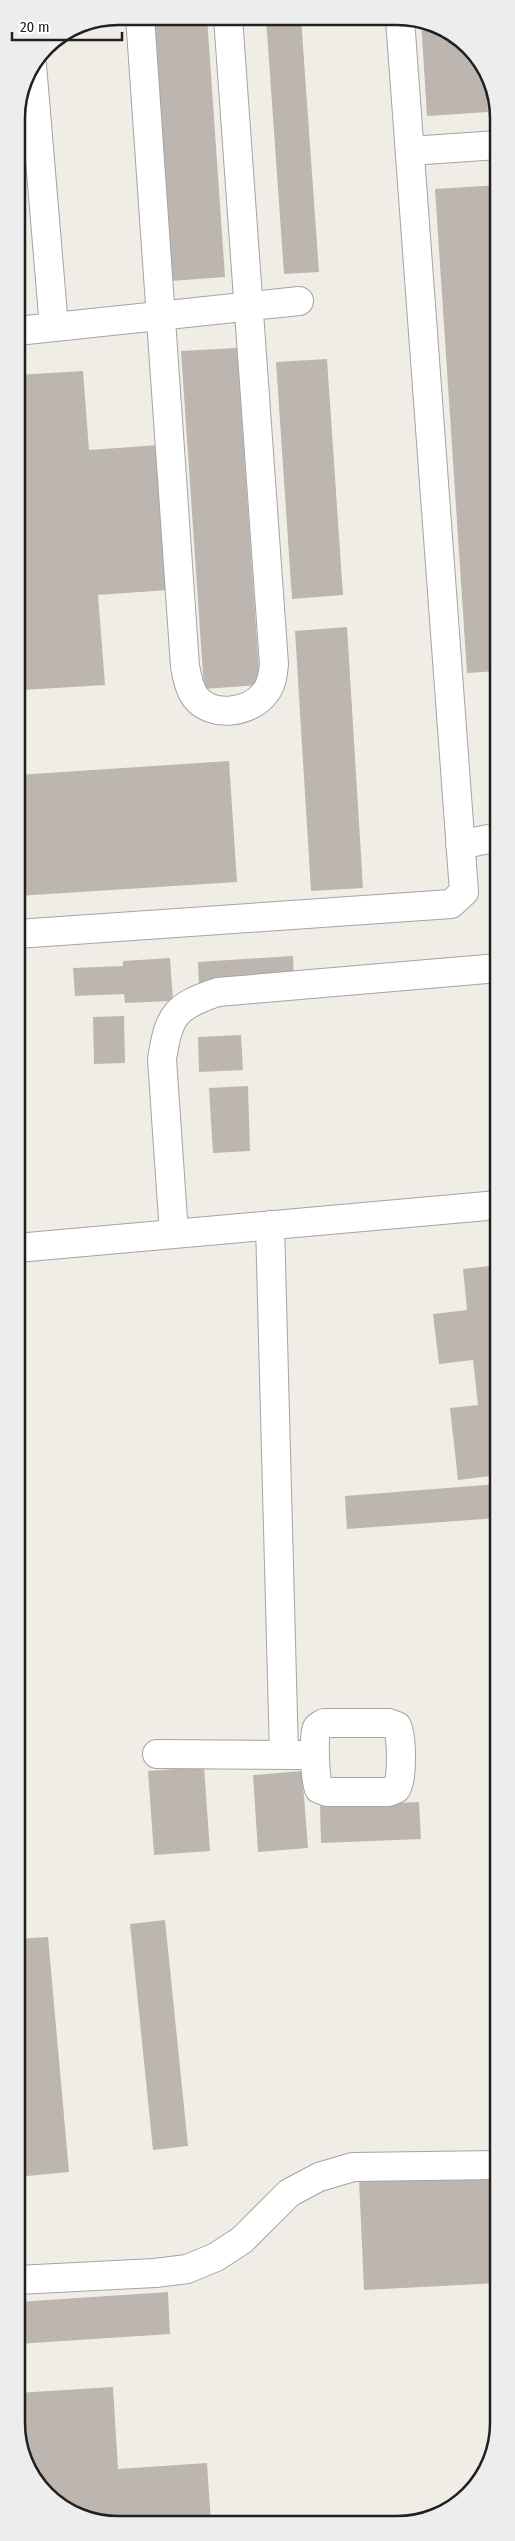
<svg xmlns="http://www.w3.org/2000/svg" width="515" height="2541" viewBox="0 0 515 2541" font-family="'Fira Sans Condensed',sans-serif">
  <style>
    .building { fill: #bdb6b0 }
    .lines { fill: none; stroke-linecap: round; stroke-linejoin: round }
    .minor-casing { stroke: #a4a4a4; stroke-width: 30 }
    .minor { stroke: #fff; stroke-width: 28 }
    .rim { fill: none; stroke: #202020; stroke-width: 2.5 }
  </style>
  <rect width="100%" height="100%" fill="#f0ede7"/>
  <!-- building -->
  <path class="building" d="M 152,17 L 207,17 L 225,277 L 171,281 Z
    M 266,18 L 301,18 L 319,272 L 284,274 Z
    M 421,20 L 473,51 L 486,79 L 488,112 L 427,116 Z
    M 498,185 L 498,671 L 467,673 L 435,189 Z
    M 237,348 L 260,685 L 204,689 L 181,351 Z
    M 327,359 L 343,595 L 292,599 L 276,362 Z
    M 83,371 L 89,450 L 159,445 L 168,590 L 98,595 L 105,685 L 22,690 L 17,618 L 17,375 Z
    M 347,627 L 363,888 L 311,891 L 295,631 Z
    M 229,761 L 237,882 L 17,896 L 17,775 Z
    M 293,956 L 294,981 L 199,987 L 198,962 Z
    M 170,958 L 173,1001 L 125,1003 L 124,994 L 75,996 L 73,968 L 123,966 L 123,961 Z
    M 124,1016 L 125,1063 L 94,1064 L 93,1017 Z
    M 241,1035 L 243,1070 L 199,1072 L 198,1037 Z
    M 248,1086 L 250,1151 L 213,1153 L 209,1088 Z
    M 498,1265 L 498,1475 L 458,1480 L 450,1408 L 478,1405 L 473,1360 L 439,1364 L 433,1314 L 467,1310 L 463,1269 Z
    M 498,1484 L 498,1518 L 347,1529 L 345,1496 Z
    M 204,1767 L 210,1851 L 154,1855 L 148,1771 Z
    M 302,1771 L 308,1848 L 258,1852 L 253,1775 Z
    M 419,1802 L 421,1839 L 321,1843 L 320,1806 Z
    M 165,1920 L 188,2146 L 153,2150 L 130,1924 Z
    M 48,1937 L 69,2172 L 17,2177 L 17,1939 Z
    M 498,2173 L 499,2283 L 364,2290 L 359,2180 Z
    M 168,2292 L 170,2334 L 17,2344 L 17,2302 Z
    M 113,2387 L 118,2469 L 207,2463 L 211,2523 L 98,2523 L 42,2490 L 17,2436 L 17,2393 Z"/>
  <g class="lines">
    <defs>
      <path id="minor" d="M 140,16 L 185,666 C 187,677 189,689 196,698 C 213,718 250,713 265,693 C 272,685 273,674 274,664 L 228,17
        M 32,65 L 54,327
        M 410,151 L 498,145
        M 17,331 L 299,301
        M 460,845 L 498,837
        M 17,934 L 451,904 L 464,892 L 400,19
        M 270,1225 L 284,1755
        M 174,1234 L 162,1059 C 169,1015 175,1006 218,992 L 498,968
        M 17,1248 L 498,1205
        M 324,1723 L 389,1723 L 397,1726 C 402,1736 403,1781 396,1789 L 389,1792 L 327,1792 L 319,1789 C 315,1782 313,1735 317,1728 C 319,1725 321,1725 324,1723 Z
        M 157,1754 L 302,1755
        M 17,2280 L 155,2273 L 187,2269 L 216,2257 L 242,2240 L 289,2193 L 319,2177 L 353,2167 L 498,2165"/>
    </defs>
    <!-- minor casing -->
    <use href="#minor" class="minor-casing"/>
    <!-- minor -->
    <use href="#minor" class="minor"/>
  </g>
  <!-- crop -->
  <path d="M0 0H515V2541H0ZM118 25H397A93 93 0 0 1 490 118V2423A93 93 0 0 1 397 2516H118A93 93 0 0 1 25 2423V118A93 93 0 0 1 118 25Z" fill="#ededed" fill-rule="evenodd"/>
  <path class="rim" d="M118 25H397A93 93 0 0 1 490 118V2423A93 93 0 0 1 397 2516H118A93 93 0 0 1 25 2423V118A93 93 0 0 1 118 25Z"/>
  <!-- scale -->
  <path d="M12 32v8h110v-8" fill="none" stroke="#202020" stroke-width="2.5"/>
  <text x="20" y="32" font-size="15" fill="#202020" stroke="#ffffff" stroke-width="4" paint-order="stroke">20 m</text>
</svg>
